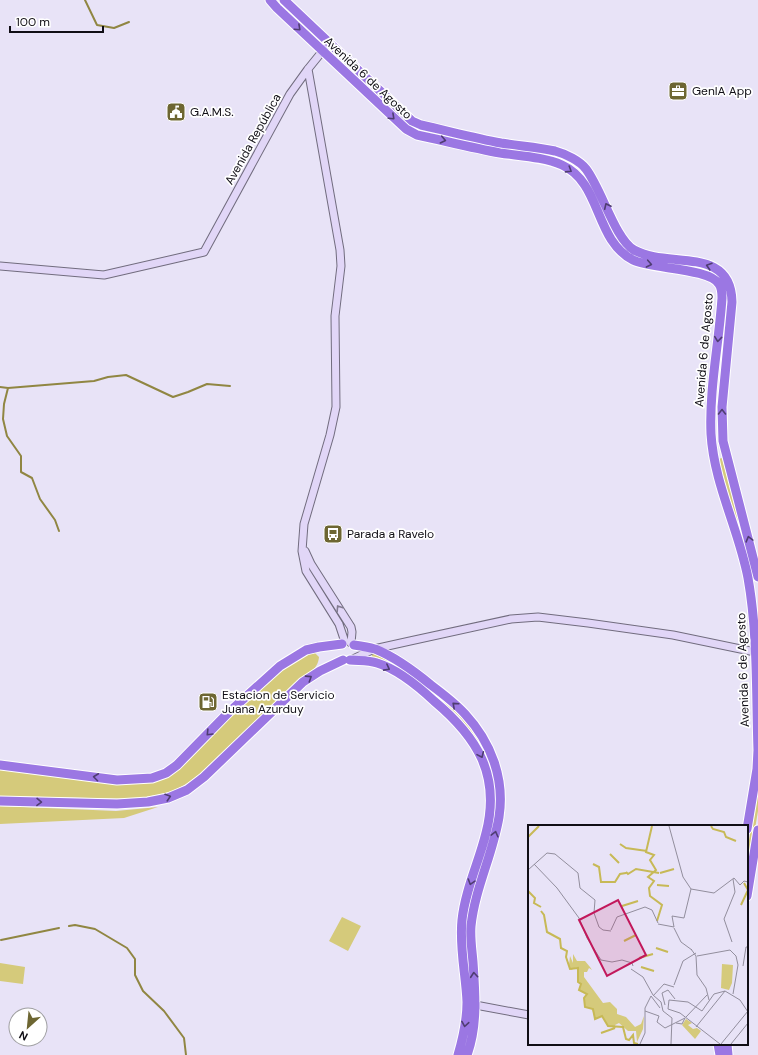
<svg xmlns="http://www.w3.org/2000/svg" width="758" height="1055" viewBox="0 0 758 1055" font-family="'DM Sans',sans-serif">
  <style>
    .green { fill: #d5ca7b }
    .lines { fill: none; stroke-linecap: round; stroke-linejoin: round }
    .stream { stroke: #908642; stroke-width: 2 }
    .secondary-casing { stroke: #716c7e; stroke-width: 9 }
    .highway-casing { stroke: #fff; stroke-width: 11 }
    .secondary { stroke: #e1d6f7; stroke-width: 7 }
    .highway { stroke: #9b77e3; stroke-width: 9 }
    .oneway { stroke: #4f3d72 }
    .oneway2 { stroke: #837c91 }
    .labels { text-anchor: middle; stroke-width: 3.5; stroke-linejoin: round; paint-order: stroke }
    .street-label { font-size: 12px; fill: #100e15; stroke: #fff }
    .poi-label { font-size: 12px; fill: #100e15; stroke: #fff; text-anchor: start }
    .inset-river { fill: none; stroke: #c7b956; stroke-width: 2 }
    .inset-road { fill: none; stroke: #928e9d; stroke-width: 1 }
    .view { fill: #c2185b; fill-opacity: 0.15; stroke: #c2185b; stroke-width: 2 }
    .inset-edge { fill: none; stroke: #100e15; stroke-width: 2 }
  </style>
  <rect width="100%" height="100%" fill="#e8e3f7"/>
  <!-- green -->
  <path class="green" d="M 722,458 L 743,534 L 739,535 L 720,465 L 718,459 Z
    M 314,652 L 319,657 C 318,670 307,674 298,681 L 199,775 L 188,783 L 173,791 L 157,795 L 134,799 L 0,796 L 0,769 L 127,784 L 151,782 L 233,713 L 271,679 L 285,668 L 310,653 Z
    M 373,653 C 392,662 408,672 425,685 C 465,715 492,743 497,795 C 499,818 489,842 483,863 L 481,863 L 492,779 L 488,761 L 478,741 L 459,716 L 430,692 L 371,658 Z
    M 758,790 L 758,811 L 747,876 L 747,851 Z
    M 0,806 L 116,811 L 158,807 L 124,818 L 0,824 Z
    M 342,917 L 361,926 L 348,951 L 329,941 Z
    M 0,963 L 25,967 L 23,984 L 0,981 Z"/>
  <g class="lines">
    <!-- stream -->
    <path class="stream" d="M 85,0 L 97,25 L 114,28 L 129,22
      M 0,387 L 8,388 L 94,381 L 108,377 L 126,375 L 173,397 L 188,392 L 207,384 L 230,386
      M 8,388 L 4,404 L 3,419 L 7,436 L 21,456 L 21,472 L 32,478 L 40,499 L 55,520 L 59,531
      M 69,926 L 75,925 L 95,929 L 127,948 L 135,959 L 135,975 L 143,991 L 164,1011 L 184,1038 L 186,1055
      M 1,940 L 59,928"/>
    <defs>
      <path id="secondary" d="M 308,69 L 340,250 L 341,266 L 335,316 L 336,407 L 330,435 L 304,524 L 302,551 L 306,571 L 339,624 L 345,642
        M 0,266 L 104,275 L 204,252 L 290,94 L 308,69 L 325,48
        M 305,551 L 311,564 L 351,627 L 352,632 L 351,643
        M 353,659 L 374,649 L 410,641 L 511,619 L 538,617 L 588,623 L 673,635 L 755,652
        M 470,1004 L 529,1015"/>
      <path id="highway" d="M 270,0 L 277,8 L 406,129 L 417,135 C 445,141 473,148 500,153 C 520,156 544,157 562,165 C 602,183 594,240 633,260 C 651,269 709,268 719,284 C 722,288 722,294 722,298 C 719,343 709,389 711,434 C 714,484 739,530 748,578 C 758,634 756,693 758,750 L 757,769 L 747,829
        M 284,0 L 412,121 L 421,125 C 448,131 475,138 501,143 C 519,146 538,147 555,151 C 566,154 580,161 586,169 C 602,190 615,239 634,250 C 668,269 731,245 732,302 L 722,407 L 723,441 L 758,577
        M 354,645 C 361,646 368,647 375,649 C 395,657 414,671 431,685 C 443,694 455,703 465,714 C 491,742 505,779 499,817 C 493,854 475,888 471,926 C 470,938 472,950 473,962 C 475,993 478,1025 467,1055
        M 350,660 C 358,661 368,660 377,663 C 397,669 419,687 434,701 C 477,737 501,775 486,833 C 479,862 465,890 462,920 C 459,947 466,975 467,1002 C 467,1019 463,1038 458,1055
        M 0,765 L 117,780 L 152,778 L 166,773 L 177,765 L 229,712 L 280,666 L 306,650 L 319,647 L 342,644
        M 0,801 L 117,804 L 148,802 L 168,798 L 187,790 L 204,777 L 303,682 L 320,671 L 343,660
        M 747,896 L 758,830
        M 718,1044 L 720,1055
        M 727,1044 L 728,1055"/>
    </defs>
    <!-- secondary casing -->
    <use href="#secondary" class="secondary-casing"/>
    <!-- highway casing -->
    <use href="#highway" class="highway-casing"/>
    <!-- secondary -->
    <use href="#secondary" class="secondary"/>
    <!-- highway -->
    <use href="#highway" class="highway"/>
  </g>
  <!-- one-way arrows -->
  <defs><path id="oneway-chevron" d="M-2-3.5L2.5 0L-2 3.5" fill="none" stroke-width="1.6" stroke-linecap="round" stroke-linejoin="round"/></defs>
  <g class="oneway">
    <use href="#oneway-chevron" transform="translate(298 28) rotate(43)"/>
    <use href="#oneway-chevron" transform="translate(392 117) rotate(43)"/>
    <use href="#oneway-chevron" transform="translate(443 140) rotate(12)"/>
    <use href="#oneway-chevron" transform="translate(569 170) rotate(32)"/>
    <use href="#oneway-chevron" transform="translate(607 206) rotate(-115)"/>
    <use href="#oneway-chevron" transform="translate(649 264) rotate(11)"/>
    <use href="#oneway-chevron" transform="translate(709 266) rotate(-163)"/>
    <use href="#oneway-chevron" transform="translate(718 339) rotate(96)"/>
    <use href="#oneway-chevron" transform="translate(722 412) rotate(-90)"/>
    <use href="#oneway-chevron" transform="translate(749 539) rotate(-105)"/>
    <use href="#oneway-chevron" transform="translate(387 668) rotate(28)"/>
    <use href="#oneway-chevron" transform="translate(309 678) rotate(-33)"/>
    <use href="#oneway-chevron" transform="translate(455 705) rotate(-138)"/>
    <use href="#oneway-chevron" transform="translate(209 733) rotate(134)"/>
    <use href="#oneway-chevron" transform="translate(481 755) rotate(66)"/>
    <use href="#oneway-chevron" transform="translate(96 777) rotate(-173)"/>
    <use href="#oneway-chevron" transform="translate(168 797) rotate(-18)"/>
    <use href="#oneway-chevron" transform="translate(39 802) rotate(1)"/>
    <use href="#oneway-chevron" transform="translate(495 834) rotate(-76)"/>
    <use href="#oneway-chevron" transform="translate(471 882) rotate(107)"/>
    <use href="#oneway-chevron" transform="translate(474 975) rotate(-95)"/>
    <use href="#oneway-chevron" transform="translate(465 1024) rotate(99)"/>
  </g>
  <use class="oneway2" href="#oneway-chevron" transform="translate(339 608) rotate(-123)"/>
  <!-- icons -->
  <defs>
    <symbol id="office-square" viewBox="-11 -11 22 22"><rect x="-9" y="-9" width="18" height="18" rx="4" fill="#6d6632" stroke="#fff"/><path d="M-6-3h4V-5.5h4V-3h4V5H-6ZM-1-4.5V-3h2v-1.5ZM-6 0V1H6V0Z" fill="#fff"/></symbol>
    <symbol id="civic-square" viewBox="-11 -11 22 22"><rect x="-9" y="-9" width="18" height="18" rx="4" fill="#6d6632" stroke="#fff"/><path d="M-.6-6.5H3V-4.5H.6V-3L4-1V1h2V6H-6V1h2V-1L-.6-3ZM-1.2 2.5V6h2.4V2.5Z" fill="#fff"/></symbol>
    <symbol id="bus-square" viewBox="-11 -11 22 22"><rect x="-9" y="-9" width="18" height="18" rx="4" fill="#6d6632" stroke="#fff"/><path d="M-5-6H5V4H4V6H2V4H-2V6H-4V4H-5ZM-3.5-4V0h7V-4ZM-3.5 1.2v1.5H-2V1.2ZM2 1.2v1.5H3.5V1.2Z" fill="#fff"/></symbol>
    <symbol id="fuel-square" viewBox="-11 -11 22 22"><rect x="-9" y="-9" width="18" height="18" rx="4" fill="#6d6632" stroke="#fff"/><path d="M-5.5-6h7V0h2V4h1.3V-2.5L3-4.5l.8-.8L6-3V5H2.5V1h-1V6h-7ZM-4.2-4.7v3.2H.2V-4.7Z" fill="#fff"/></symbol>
  </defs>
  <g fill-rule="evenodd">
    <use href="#office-square" x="667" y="80" width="22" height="22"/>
    <use href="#civic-square" x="165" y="101" width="22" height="22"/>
    <use href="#bus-square" x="322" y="523" width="22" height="22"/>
    <use href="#fuel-square" x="197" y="691" width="22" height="22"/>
  </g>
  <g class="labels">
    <!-- street labels -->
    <g class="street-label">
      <text transform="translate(368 78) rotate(43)" y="4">Avenida 6 de Agosto</text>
      <text transform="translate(253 139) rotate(-61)" y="4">Avenida República</text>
      <text transform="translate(704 350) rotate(-85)" y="4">Avenida 6 de Agosto</text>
      <text transform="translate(743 670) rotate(-92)" y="4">Avenida 6 de Agosto</text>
    </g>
    <!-- poi labels -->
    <g class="poi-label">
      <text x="692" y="95">GenIA App</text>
      <text x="190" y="116">G.A.M.S.</text>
      <text x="347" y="538">Parada a Ravelo</text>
      <text x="222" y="699">Estacion de Servicio<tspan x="222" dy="14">Juana Azurduy</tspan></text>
    </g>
  </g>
  <!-- overview -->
  <g transform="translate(528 825)">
    <rect width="220" height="220" fill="#e8e3f7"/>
    <path d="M 45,129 L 49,136 L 57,136 L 62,142 L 64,145 L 61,143 L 59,147 L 56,147 L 56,152 L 75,178 L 82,177 L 89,184 L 89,189 L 98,192 L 107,202 L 113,199 L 116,191 L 115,204 L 109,217 L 108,206 L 100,206 L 91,198 L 87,200 L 88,203 L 80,201 L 74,191 L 67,194 L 64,184 L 57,182 L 56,173 L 59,169 L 51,165 L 53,160 L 50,157 L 51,146 L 49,142 L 43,145 L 41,140 L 42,131 L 45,138 ZM 194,139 L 205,140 L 204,158 L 201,165 L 193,163 ZM 158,194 L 164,198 L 160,200 L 165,204 L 169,203 L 173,206 L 167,214 L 154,200 Z" fill="#d5ca7b"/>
    <path class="inset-river" d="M 124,1 L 118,27 L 126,30 L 122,35 L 128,45 L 120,52 L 126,56 L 121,63 L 122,71 L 134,80 L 129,96M 183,1 L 185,4 L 196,7 L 198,12 L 208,16M 0,12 L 11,1M 92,19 L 98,23 L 119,26M 82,29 L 91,38M 65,39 L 71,42 L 73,57 L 87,57 L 92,49 L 98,48M 98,47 L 100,49 L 108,44 L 131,48M 132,48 L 146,44M 129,60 L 141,61M 0,66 L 7,73 L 6,78 L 13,82M 213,80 L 220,65 L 216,58M 94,81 L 110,76M 13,86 L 16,90 L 19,107 L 32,114 L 33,123 L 39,126 L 38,132 L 42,144 L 50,143 L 50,157 L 53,159 L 51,165 L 59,169 L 56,173 L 57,182 L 65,184 L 67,194 L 74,191 L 80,201 L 95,202 L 98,214 L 101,215 L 105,210 L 106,218 L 110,219M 96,116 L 108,110M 128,123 L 140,127M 111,133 L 125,129M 113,142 L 126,146M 73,208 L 87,203"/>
    <path class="inset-road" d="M 141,1 L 155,52 L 163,64M 27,29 L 50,48 L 52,63 L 67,75 L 66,88 L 71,102 L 75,105 L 83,106M 6,39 L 29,63 L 51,93 L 59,113 L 73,135 L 84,137 L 94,135 L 104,138 L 105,141M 0,45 L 19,28 L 27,29M 130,99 L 146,102M 146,102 L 144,91 L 156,93 L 163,64 L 186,68 L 206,53 L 212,60 L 216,56 L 220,57M 146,103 L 153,117 L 164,125M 83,105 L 89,92 L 117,82 L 124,85 L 130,98M 204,117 L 196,94 L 207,67 L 205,54M 163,124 L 168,131 L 169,150 L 178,163 L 181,175M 169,131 L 202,125 L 208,131 L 210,140M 215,141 L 218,122 L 220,122M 103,144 L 115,152 L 125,170M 146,160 L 155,136 L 168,128M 205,169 L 210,140M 125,170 L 133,177 L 135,186 L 144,193 L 143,219M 123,171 L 132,183M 125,171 L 136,159 L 146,162M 137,180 L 134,168 L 140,165 L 147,174M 117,186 L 131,191 L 129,197 L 137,203 L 157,193M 158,192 L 179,170M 148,198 L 154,199 L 157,193M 168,202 L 197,166M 112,219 L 117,208 L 117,183 L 123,171M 192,219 L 152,188 L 140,184 L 141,175 L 160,177 L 174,186 L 186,169 L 197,166 L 212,175 L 220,187M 193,219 L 220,186M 203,219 L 220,198"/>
    <path class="view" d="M 90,75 L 118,130 L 79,151 L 51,95 Z"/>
    <rect width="220" height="220" class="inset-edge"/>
  </g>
  <!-- north arrow -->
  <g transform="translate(28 1027) rotate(207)"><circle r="19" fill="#ffffff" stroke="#9f9fa1"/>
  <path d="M0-3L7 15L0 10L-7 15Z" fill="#6d6632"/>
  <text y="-6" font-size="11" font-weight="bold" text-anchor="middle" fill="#100e15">N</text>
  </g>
  <!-- scale -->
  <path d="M10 26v6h93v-6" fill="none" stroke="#100e15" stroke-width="2"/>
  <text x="16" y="26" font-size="12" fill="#100e15" stroke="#ffffff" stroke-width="3" paint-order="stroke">100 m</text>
</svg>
